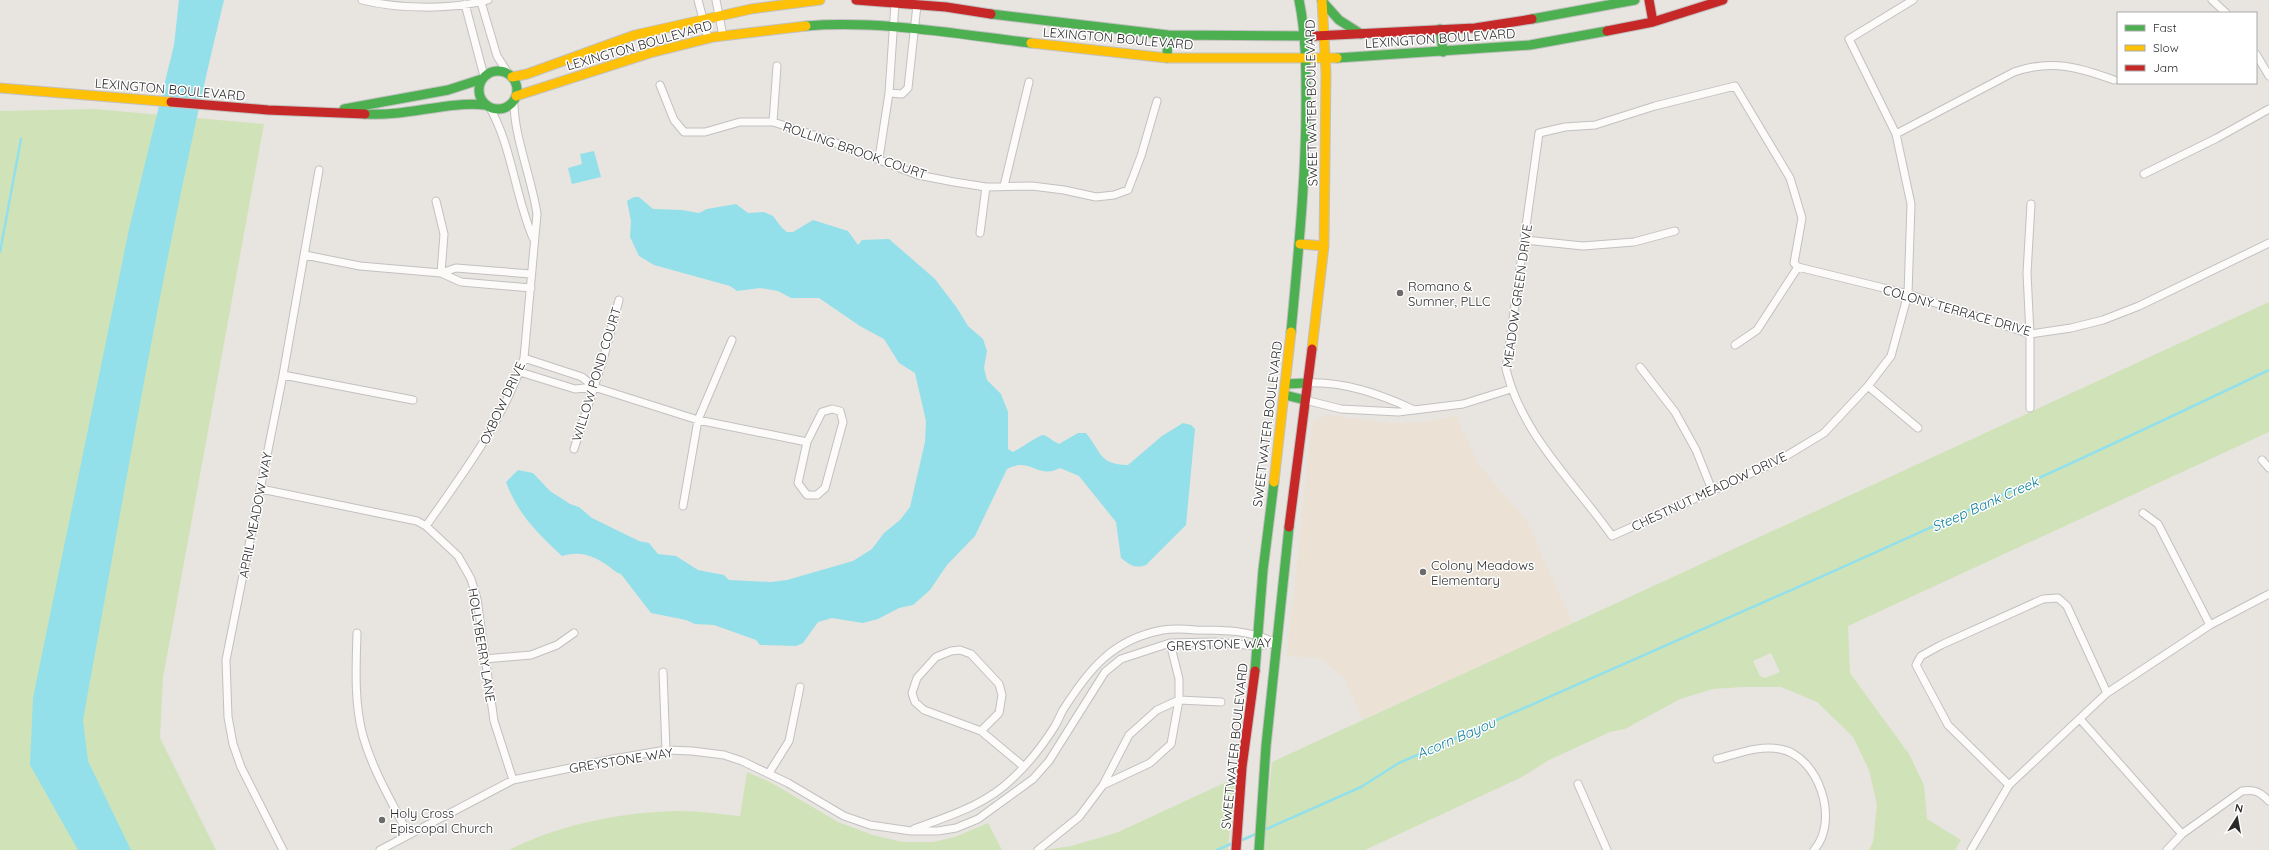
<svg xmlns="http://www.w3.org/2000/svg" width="2269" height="850" viewBox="0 0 2269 850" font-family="Quicksand,sans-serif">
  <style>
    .education { fill: #ebe1d4 }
    .green { fill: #d0e3b8; fill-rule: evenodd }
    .water { fill: #93e0ea }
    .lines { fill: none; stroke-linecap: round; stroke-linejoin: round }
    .stream { stroke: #93e0ea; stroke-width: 2.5 }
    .street-casing { stroke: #c2c1c1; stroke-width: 9 }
    .fast-casing { stroke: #c2c1c1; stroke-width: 11 }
    .slow-casing { stroke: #c2c1c1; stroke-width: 11 }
    .jam-casing { stroke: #c2c1c1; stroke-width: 11 }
    .street { stroke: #fcfbfa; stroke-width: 7 }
    .fast { stroke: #4caf50; stroke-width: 9 }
    .slow { stroke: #ffc107; stroke-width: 9 }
    .jam { stroke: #c62828; stroke-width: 9 }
    .poi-dot { fill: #6c6b6a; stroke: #fff; stroke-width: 1.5 }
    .labels { text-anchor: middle; stroke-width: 3; stroke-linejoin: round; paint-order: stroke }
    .street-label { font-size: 13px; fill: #2a2a2a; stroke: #fff }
    .poi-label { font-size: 13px; fill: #2a2a2a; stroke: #fff; text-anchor: start }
    .water-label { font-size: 14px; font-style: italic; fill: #0d7f9c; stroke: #fff }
  </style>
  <rect width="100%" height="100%" fill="#e8e4e0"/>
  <!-- education -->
  <path class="education" d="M 1326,415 L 1389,423 L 1426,422 L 1456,416 L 1479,465 L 1526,520 L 1573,624 L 1363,719 L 1343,677 L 1321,658 L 1287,656 L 1312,423 Z"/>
  <!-- green -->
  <path class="green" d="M 94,109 L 264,124 L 163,678 L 160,738 L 216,850 L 0,850 L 0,111 Z
    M 2269,302 L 2269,432 L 1848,626 L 1850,673 L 1909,754 L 1924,785 L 1927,819 L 1961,840 L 1955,850 L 1869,850 L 1873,842 L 1877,805 L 1869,770 L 1853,737 L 1817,702 L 1781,687 L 1743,687 L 1713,689 L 1680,699 L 1625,729 L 1610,732 L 1549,760 L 1522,777 L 1365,850 L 1263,850 L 1272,762 ZM 1771,653 L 1780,672 L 1765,678 L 1760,676 L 1753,661 Z
    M 747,772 L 770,782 L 838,822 L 873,835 L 902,842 L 933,842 L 955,837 L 988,823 L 1002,850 L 509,850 C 560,824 622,812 678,811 C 699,811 719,814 740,816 Z
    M 1235,778 L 1228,850 L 1045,850 L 1071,846 L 1116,833 Z"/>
  <!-- water -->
  <path class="water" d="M 179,0 L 224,0 C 166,238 127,480 83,720 L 88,761 L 131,850 L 78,850 L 30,765 L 33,698 L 129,229 L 174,45 Z
    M 594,151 L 601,177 L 572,184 L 568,168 L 582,164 L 580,154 Z
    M 634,197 L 639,197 L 653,209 L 682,210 L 699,213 L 707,209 L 736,204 L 748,213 L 764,212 L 773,216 L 782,228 L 787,232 L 793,232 L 813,220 L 848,231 L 858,245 L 862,240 L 889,239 L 935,279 L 957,308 L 968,326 L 983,339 L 987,351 L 984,368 L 987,380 L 1001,394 L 1008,412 L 1008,449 L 1013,452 C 1020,449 1040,434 1044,435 C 1049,437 1054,442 1059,444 L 1078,433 L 1086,433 C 1102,453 1099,464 1128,465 L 1162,436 L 1183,423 L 1191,425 L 1195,429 L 1186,525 L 1146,565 C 1135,569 1130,565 1121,558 L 1116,522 L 1079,476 L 1060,468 C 1038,480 1030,456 1007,469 L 975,536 L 947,565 L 930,590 L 913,605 L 899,608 L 878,619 L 863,623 L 832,618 L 818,622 L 803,643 L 796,646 L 760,645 L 756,640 L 714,625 L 695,624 L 686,620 L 651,613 L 621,574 C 614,572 613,569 607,565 C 592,555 580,551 562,556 C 538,534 517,513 506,482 L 518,470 L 533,473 L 550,491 L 570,504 L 579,507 L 592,518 L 639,541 L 649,543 L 658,554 L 676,556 L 698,570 L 724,575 L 729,580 L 771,582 L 787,580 L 853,561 L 872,549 L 884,533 L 900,520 L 910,507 L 925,442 L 926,421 L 915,373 L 899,363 L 884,339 L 860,326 L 819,298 L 791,298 L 778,291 L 760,288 L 737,291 L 730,286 L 654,265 L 639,256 L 630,237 L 631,221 L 627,201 Z"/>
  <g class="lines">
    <!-- stream -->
    <path class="stream" d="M 0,252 L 21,139
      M 1262,831 L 1361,787 L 1399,763 C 1690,635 1982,508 2269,370
      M 1240,841 L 1258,833
      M 1217,850 L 1233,843"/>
    <defs>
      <path id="street" d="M 362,0 C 398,9 452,10 488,0
        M 698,0 L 708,38
        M 716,0 L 723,36
        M 2212,0 L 2226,13
        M 481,2 L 497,56 L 508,73
        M 465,4 L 484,76
        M 2256,54 L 2269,76
        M 660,85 L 674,120 L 684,132 L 705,132 L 740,122 L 773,122 L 823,138 L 918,175 L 954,182 L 986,187 L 1032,186 L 1064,190 L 1096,197 L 1114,195 L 1128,190 L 1141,156 L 1157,101
        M 889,93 L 902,94 L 908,88 L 917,5
        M 490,108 C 512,147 515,196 533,238
        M 773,122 L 777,66
        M 1896,134 L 2014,72 C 2051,59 2078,67 2114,80
        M 879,158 L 889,93 L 895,3
        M 2144,174 L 2217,138 L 2269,109
        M 1004,186 L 1029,82
        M 436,201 L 444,234 L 441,273
        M 980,233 L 986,187
        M 1525,240 L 1583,246 L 1634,242 L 1675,231
        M 305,255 L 360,266 L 441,273 L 461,282 L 531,288
        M 1798,267 L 1794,263 L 1802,218 L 1790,178 L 1735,86 L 1655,106 L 1595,125 L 1565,127 L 1539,133 L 1506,369 C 1522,435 1574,482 1612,536 L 1776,462 L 1824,433 L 1868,386 L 1891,356 L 1908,294 L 1911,204 L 1896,134 L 1849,39 L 1913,0
        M 1798,267 L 1908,294 L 2030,334 L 2071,328 L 2103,320 L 2139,306 L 2269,243
        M 441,273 L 456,268 L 531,274
        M 1735,345 L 1757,330 L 1798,267
        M 524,358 L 582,377 L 594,387
        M 1640,367 L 1675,412 L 1696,450 L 1712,490
        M 520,372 L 575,389 L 594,387 L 698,420 L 807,442
        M 283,375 L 413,400
        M 1307,383 C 1343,381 1380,394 1412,409
        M 1868,386 L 1918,428
        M 1305,400 L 1341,409 L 1398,412 L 1463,404 L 1511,389
        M 2030,408 L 2030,334 L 2027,273 L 2031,204
        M 832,409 L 840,411 L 843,422 L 825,488 L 817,495 L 807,495 L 798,483 L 807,442 L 822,412 Z
        M 574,449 L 604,356 L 619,300
        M 2262,460 L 2269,468
        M 261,489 L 417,521 L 426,526 L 458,556 L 471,579 L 477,599 L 494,721 L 513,780
        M 683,506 L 698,420 L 732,340
        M 2143,513 L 2158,524 L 2210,625
        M 426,526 C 464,472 503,421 524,358 L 537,214 C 532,179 513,134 514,100
        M 357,633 C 356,667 354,703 363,736 C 373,771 392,802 408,834
        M 484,659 L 531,655 L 557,645 L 574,633
        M 663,672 L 666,750
        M 2080,719 L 2182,834
        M 981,731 L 999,713 L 1002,695 L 999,684 L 971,654 L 960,650 L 951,651 L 936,657 L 917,678 L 912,693 L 915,702 L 924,710 L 981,731 L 1023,766
        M 1717,759 C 1738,754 1758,745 1780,749 C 1819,756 1840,821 1814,850
        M 769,773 L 789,741 L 800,687
        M 1578,784 L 1607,850
        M 1103,785 L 1129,735 L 1157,710 L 1179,700 L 1221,702
        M 2009,785 L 1948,725 L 1916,665 L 1921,656 L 1941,645 L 2043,599 L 2058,598 L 2067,606 L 2107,693
        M 914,829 C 949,816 986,805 1013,778 C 1029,763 1043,745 1055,726 C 1058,721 1060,715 1063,710 C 1089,669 1113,639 1163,630 C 1174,628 1186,629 1196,630 C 1226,630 1249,630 1276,643
        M 283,850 L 241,767 L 233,744 L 228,717 L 226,660 L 283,375 L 319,170
        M 380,850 L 513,780 L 613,759 L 666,750 L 692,751 L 724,755 L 742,761 L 788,783 L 844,816 L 870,825 L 911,831 L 938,831 L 956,828 L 978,819 L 1033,779 L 1049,761 L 1105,672 L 1121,659 L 1170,643 L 1214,642 L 1256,646 L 1277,643
        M 1038,850 L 1079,817 L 1103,785 L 1150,763 L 1171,744 L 1179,700 L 1179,679 L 1170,643
        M 1971,850 L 2009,785 L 2107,693 L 2210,625 L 2269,594
        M 2167,850 L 2182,834 L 2242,791 C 2255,789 2260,792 2269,801"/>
      <path id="fast" d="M 1322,1 L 1339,20 L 1361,34
        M 991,14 L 1168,35 L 1315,36
        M 1532,19 L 1635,0
        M 806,26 C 880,20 957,34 1031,43
        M 1440,29 L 1443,52
        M 1167,58 L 1168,35
        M 1337,58 L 1530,45 L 1607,31
        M479 90a19 19 0 1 1 38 0a19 19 0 1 1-38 0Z
        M 344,109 L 448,90 L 482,79
        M 365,114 C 406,117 446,101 485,105
        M 1291,332 C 1298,255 1306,179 1306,103 C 1306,68 1306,34 1299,0
        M 1286,384 L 1307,383
        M 1285,395 L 1305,400
        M 1255,671 L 1263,570 L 1274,482
        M 1259,850 L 1266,746 L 1289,527"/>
      <path id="slow" d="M 1031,43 L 1167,58 L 1337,58
        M 512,77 L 527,74 L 635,35 L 751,9 L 820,0
        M 0,88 L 171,102
        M 516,96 L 650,53 L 714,37 L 806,26
        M 1300,244 L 1324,246
        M 1312,349 L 1324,246 L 1326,73 L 1322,0
        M 1274,482 L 1291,332"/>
      <path id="jam" d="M 856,0 L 946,7 L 991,14
        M 1649,0 L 1653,22
        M 1607,31 L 1653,22 L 1723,0
        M 1315,36 L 1475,28 L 1532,19
        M 171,102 L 268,110 L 365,114
        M 1289,527 L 1312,349
        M 1236,850 L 1242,767 L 1255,671"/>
    </defs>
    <!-- street casing -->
    <use href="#street" class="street-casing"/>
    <!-- fast casing -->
    <use href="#fast" class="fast-casing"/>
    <!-- slow casing -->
    <use href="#slow" class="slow-casing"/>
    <!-- jam casing -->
    <use href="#jam" class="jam-casing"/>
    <!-- street -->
    <use href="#street" class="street"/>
    <!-- fast -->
    <use href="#fast" class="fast"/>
    <!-- slow -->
    <use href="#slow" class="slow"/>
    <!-- jam -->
    <use href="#jam" class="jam"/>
  </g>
  <!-- markers -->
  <g class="poi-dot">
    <circle cx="1400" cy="293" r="4"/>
    <circle cx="1423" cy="572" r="4"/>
    <circle cx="382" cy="820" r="4"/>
  </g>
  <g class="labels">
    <!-- street labels -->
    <g class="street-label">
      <text transform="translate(1118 38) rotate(5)" y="5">LEXINGTON BOULEVARD</text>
      <text transform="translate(1440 38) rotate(-4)" y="5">LEXINGTON BOULEVARD</text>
      <text transform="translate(639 45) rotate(-16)" y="5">LEXINGTON BOULEVARD</text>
      <text transform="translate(170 89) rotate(5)" y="5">LEXINGTON BOULEVARD</text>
      <text transform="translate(1311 103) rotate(-91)" y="5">SWEETWATER BOULEVARD</text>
      <text transform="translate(855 150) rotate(19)" y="5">ROLLING BROOK COURT</text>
      <text transform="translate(1517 296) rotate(-82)" y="5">MEADOW GREEN DRIVE</text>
      <text transform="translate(1957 310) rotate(16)" y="5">COLONY TERRACE DRIVE</text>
      <text transform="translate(596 374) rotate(-73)" y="5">WILLOW POND COURT</text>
      <text transform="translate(502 403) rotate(-65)" y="5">OXBOW DRIVE</text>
      <text transform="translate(1267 424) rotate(-83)" y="5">SWEETWATER BOULEVARD</text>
      <text transform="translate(1709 491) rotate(-25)" y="5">CHESTNUT MEADOW DRIVE</text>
      <text transform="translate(255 515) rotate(-79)" y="5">APRIL MEADOW WAY</text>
      <text transform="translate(1219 644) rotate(-2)" y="5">GREYSTONE WAY</text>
      <text transform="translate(482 645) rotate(81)" y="5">HOLLYBERRY LANE</text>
      <text transform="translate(1234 746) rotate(-84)" y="5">SWEETWATER BOULEVARD</text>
      <text transform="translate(621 760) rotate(-9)" y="5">GREYSTONE WAY</text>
    </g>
    <!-- poi labels -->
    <g class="poi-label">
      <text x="1408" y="291">Romano &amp;<tspan x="1408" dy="15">Sumner, PLLC</tspan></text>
      <text x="1431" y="570">Colony Meadows<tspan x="1431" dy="15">Elementary</tspan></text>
      <text x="390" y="818">Holy Cross<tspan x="390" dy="15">Episcopal Church</tspan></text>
    </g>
    <!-- water labels -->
    <g class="water-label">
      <text transform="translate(1985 504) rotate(-24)" y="5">Steep Bank Creek</text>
      <text transform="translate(1456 738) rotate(-23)" y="5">Acorn Bayou</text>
    </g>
  </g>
  <!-- legend -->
  <rect x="2117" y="12" width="140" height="72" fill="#ffffff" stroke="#aaaaaa"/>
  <rect x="2125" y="25" width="20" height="6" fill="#4caf50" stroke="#aaaaaa"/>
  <text x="2153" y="32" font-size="12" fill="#2a2a2a">Fast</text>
  <rect x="2125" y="45" width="20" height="6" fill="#ffc107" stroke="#aaaaaa"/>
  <text x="2153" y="52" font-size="12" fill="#2a2a2a">Slow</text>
  <rect x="2125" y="65" width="20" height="6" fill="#c62828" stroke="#aaaaaa"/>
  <text x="2153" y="72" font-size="12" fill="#2a2a2a">Jam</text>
  <!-- north arrow -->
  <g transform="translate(2237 818) rotate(11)" stroke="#ffffff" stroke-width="3" paint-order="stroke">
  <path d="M0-3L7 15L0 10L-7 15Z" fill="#2a2a2a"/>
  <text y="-6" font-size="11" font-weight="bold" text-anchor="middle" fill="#2a2a2a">N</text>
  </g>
</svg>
